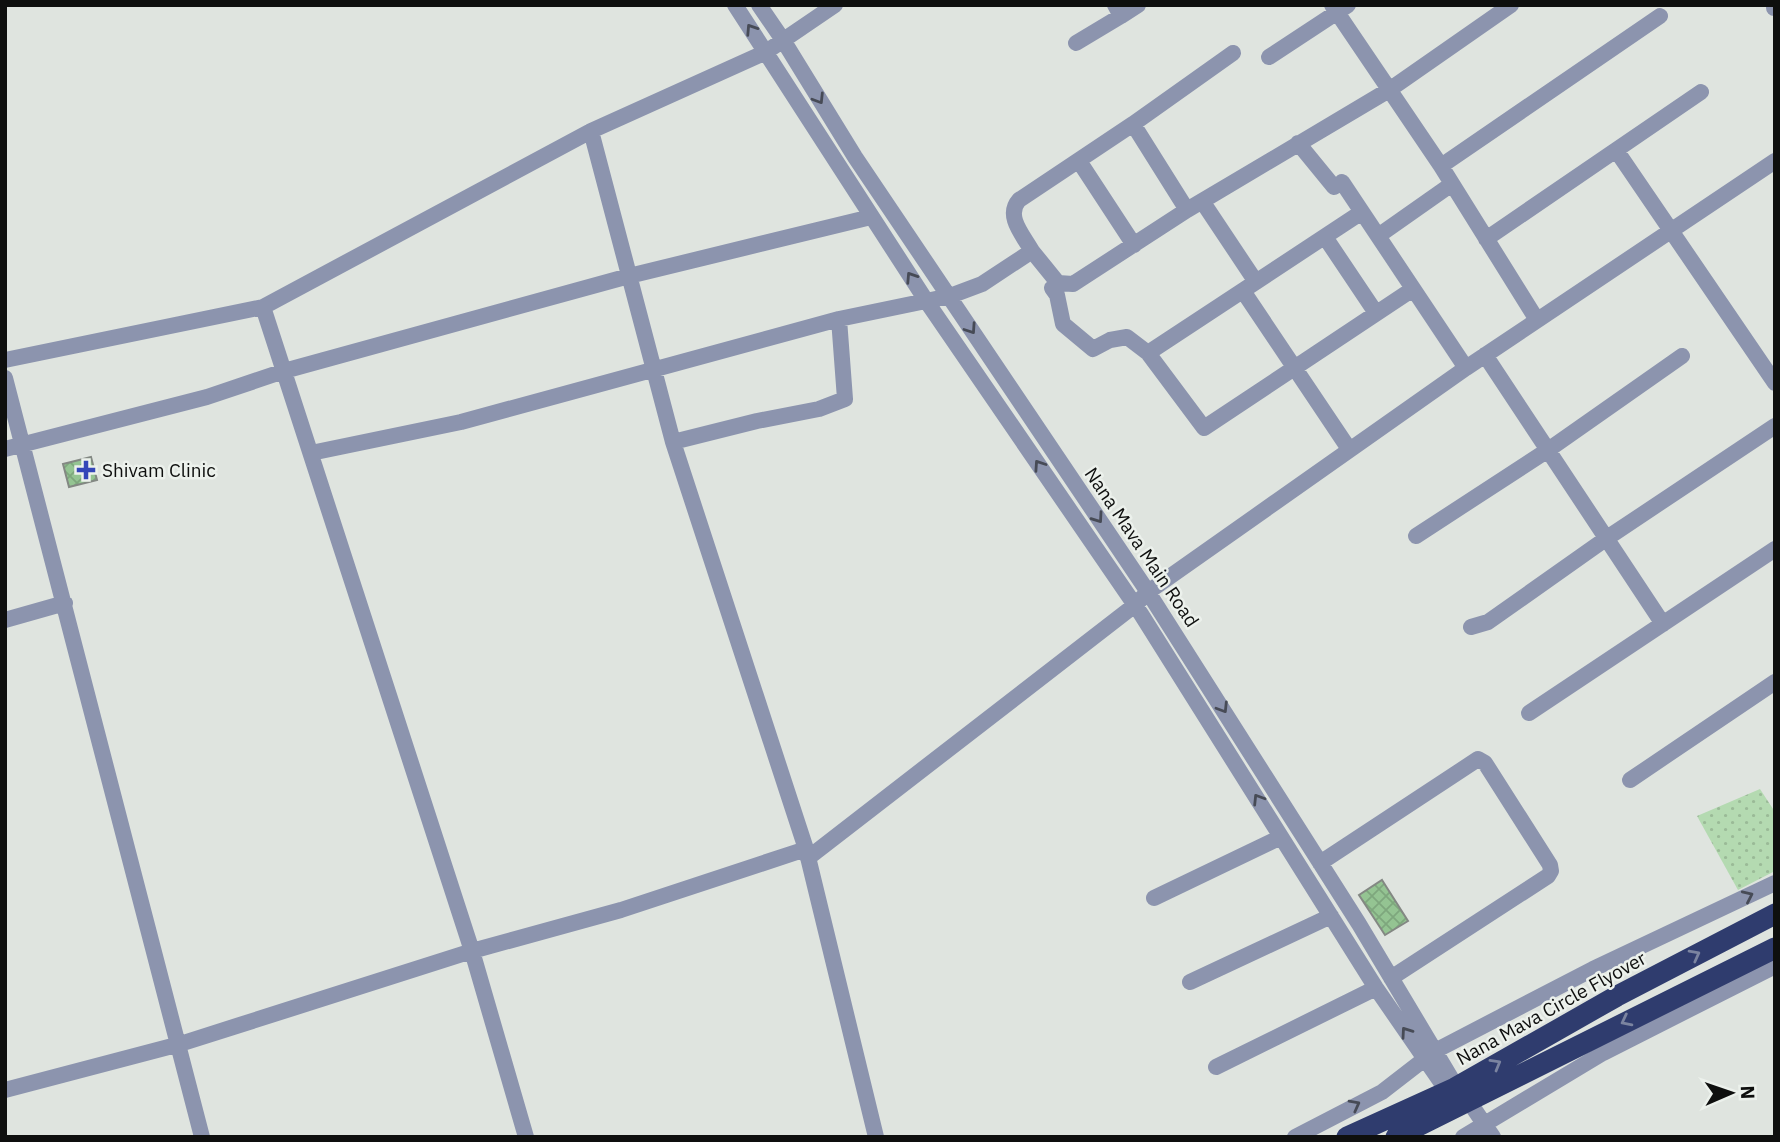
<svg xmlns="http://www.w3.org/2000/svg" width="1780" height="1142" viewBox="0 0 1780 1142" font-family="'IBM Plex Sans',sans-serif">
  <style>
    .park { fill: url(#park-dots) }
    .building { fill: url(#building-cross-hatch); stroke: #838883; stroke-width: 2 }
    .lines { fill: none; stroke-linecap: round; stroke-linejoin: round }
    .minor { stroke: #8c94ae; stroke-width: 16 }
    .highway-bridge { stroke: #2f3c6e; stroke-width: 21 }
    .oneway { stroke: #474b56 }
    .oneway2 { stroke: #7b84a0 }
    .poi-dot { fill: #3446b8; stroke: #ecf1ec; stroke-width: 2.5 }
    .labels { text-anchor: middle; stroke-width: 5; stroke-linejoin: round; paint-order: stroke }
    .poi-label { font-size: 19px; fill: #0e0f0e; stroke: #ecf1ec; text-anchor: start }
    .street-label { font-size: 19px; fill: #0e0f0e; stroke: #ecf1ec }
  </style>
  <defs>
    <pattern id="park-dots" width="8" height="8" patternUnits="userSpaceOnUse" patternTransform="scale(1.75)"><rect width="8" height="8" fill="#b4dab1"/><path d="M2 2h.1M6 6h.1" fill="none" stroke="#9aba97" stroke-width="1.8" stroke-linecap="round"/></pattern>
    <pattern id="building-cross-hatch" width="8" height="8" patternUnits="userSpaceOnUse" patternTransform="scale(1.75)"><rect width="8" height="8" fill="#94c492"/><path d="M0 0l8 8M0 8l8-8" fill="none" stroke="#7ea77d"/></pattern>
  </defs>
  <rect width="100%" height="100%" fill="#dfe4df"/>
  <!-- park -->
  <path class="park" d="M 1760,789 L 1775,812 L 1775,871 L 1738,890 L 1697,816 Z"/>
  <!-- building -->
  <path class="building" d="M 91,457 L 97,480 L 69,487 L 63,464 Z
    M 1382,880 L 1408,921 L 1385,935 L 1359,895 Z"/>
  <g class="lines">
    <!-- minor -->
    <path class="minor" d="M 735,5 L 927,302 L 1141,614 L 1376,988 L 1445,1088
      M 759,5 L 783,40 L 855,157 L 1148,592 L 1359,924 L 1454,1083
      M 1115,5 L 1121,16 L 1138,5
      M 1332,5 L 1441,166 L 1537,320
      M 1774,8 L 1775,8
      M 1076,43 L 1121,16
      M 1269,57 L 1348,5
      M 1133,124 L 1187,210 L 1389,90 L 1511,5
      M 591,131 L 673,442 L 806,849 L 876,1137
      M 1298,143 L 1334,187
      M 1616,150 L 1775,383
      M 1079,161 L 1134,245
      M 1441,166 L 1660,16
      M 1342,182 L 1466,368
      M 1202,201 L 1256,282
      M 1378,236 L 1452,184
      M 1325,237 L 1376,313
      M 1486,239 L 1701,92
      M 1032,251 L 1058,283 L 1073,284 L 1187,210
      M 1052,288 L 1057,295 L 1063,324 L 1093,349 L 1110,340 L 1127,337 L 1148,353 L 1204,428 L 1413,289
      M 1243,291 L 1349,449
      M 263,307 L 472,951 L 526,1137
      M 1148,353 L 1362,212
      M 1485,355 L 1663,624
      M 5,360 L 263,307 L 591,131 L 766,52 L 835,5
      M 5,378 L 202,1137
      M 673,442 L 757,421 L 819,409 L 845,399 L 839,319
      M 5,449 L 207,397 L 284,371 L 629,276 L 871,217
      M 311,453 L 461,422 L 839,319 L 950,296 L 982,284 L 1032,251 C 1023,235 1005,216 1019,200 L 1133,124 L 1233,53
      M 1416,536 L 1548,450 L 1682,356
      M 5,620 L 65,603
      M 1471,627 L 1488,622 L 1607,538 L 1775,426
      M 1529,713 L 1775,549
      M 1630,780 L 1775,682
      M 808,858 L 1135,605 L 1148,592 L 1466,368 L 1775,161
      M 1320,863 L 1478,759 L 1485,763 L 1550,865 L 1551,871 L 1548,876 L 1391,978
      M 1154,898 L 1281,837
      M 1190,982 L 1331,916
      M 1216,1067 L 1376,988
      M 5,1090 L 180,1044 L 472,951 L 621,910 L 806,849
      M 1470,1103 L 1493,1137
      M 1295,1137 L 1382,1092 L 1435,1051 L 1593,969 L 1775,883
      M 1463,1137 L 1603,1053 L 1775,966"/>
    <!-- highway-bridge -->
    <path class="highway-bridge" d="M 1347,1137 L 1455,1088 L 1617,996 L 1775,914
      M 1396,1137 L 1775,948"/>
  </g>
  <!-- one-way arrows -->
  <defs><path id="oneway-chevron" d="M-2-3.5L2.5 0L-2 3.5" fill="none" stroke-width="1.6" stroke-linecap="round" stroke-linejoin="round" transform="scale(1.75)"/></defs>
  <g class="oneway">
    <use href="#oneway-chevron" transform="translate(751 29) rotate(-123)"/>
    <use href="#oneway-chevron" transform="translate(819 99) rotate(58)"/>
    <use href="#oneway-chevron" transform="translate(911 277) rotate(-123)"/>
    <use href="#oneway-chevron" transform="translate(971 329) rotate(56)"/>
    <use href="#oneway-chevron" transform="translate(1039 465) rotate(-124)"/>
    <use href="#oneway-chevron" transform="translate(1098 518) rotate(55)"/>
    <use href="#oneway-chevron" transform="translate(1223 708) rotate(58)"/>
    <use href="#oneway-chevron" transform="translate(1258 799) rotate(-122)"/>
    <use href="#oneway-chevron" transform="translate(1748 896) rotate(-25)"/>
    <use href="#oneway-chevron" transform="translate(1406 1032) rotate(-125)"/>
    <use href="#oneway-chevron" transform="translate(1355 1105) rotate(-28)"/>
  </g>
  <g class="oneway2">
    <use href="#oneway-chevron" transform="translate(1695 955) rotate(-28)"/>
    <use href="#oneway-chevron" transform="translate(1626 1021) rotate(153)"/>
    <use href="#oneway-chevron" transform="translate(1496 1064) rotate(-30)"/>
  </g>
  <!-- markers -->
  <path class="poi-dot" d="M82.5 459.5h7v7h7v7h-7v7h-7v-7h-7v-7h7z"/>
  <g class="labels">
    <!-- poi labels -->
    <g class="poi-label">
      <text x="102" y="477">Shivam Clinic</text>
    </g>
    <!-- street labels -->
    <g class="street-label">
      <text transform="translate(1142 547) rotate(56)" y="7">Nana Mava Main Road</text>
      <text transform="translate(1551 1008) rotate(-29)" y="7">Nana Mava Circle Flyover</text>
    </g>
  </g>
  <!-- border -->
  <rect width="1780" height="1142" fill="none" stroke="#0e0f0e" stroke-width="14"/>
  <!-- north arrow -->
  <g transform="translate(1731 1093) rotate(88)" stroke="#ecf1ec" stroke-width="5" paint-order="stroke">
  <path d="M0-5L12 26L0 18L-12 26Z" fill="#0e0f0e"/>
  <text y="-10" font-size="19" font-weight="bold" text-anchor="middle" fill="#0e0f0e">N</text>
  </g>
</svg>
